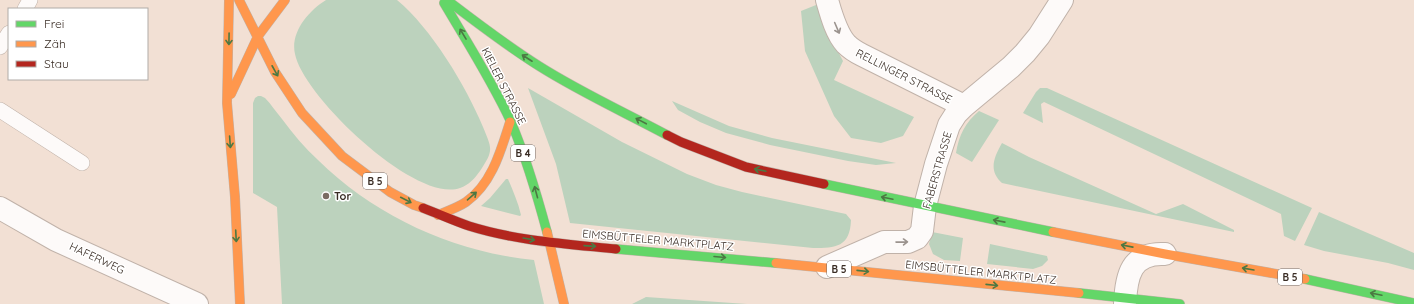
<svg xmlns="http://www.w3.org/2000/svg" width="1414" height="304" viewBox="0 0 1414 304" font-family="Quicksand,sans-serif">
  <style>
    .green { fill: #bcd2bd }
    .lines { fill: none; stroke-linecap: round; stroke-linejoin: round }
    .lane-casing { stroke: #c0b2a9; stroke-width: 16 }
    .street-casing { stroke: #c0b2a9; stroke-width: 24 }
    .fast-casing { stroke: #c0b2a9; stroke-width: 10 }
    .slow-casing { stroke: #c0b2a9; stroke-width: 10 }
    .jam-casing { stroke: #c0b2a9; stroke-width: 10 }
    .lane { stroke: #fdfaf9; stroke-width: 15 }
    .street { stroke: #fdfaf9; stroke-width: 22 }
    .fast { stroke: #63d668; stroke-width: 9 }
    .slow { stroke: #ff974d; stroke-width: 9 }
    .jam { stroke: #b3261e; stroke-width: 9 }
    .oneway { stroke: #9b938e }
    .oneway2 { stroke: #4c7843 }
    .poi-dot { fill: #7a6b62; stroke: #fff; stroke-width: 1.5 }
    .labels { text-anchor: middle; stroke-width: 3; stroke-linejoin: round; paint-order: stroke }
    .shield { fill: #fff; stroke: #746b66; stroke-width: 1 }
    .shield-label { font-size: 10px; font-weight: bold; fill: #392c24 }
    .street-label { font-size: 11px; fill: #392c24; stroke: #fff }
    .poi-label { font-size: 11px; font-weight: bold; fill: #392c24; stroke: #fff; text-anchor: start }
  </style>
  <rect width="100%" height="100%" fill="#f2e0d4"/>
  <!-- green -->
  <path class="green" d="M 326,0 L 397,0 C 431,28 466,86 483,127 C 492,149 494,150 480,171 C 475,178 469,185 460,188 C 416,204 303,96 295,54 C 290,33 308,11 326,0 Z
    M 821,3 L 823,23 L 843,61 L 834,80 L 914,117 L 903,136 L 881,143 L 851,138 L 834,116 L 805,51 L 801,11 Z
    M 528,88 L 622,142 L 687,174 L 716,185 L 742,192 L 846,214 L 851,220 C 850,247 836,248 813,248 L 570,223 L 556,164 Z
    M 1040,88 L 1047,88 L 1312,208 L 1295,241 L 1284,236 L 1281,214 L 1044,102 L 1041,104 L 1043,123 L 1023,113 L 1036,92 Z
    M 258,96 L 261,96 L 265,98 C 271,104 276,112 282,119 C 293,134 305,148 318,160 C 376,217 454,252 534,260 L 544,304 L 282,304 L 277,207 L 253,193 L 253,103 L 255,98 Z
    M 672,101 L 729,126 L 772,138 L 896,163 L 876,165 L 848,161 L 770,145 L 726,133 L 700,122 L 678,110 Z
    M 979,111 L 999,120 L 972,162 L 956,153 C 959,135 965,123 979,111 Z
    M 1002,143 L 1029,157 L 1156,214 L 1183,204 L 1234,230 L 1234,232 L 1002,183 C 988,171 994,157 1002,143 Z
    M 506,179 L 508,179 C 513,191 518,202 521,215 L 520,216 L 481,206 L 490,198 Z
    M 1319,212 L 1414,253 L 1414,270 L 1388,263 L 1324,251 L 1304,245 Z
    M 932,232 L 963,238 L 960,261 L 944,260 L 933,254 L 929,244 Z
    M 990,244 L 1047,256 L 1048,260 L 1042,266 L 1033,269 L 987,264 Z
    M 646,297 L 747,304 L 632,304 Z"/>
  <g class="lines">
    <defs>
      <path id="lane" d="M 25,9 L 30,0
        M 0,47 L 9,33
        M 0,110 L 82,163"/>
      <path id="street" d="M 827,0 C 831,14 836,33 846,44 C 851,49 856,52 862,55 L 964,106
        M 0,208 L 56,240 L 197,304
        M 827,267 L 884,242 L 908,242 L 917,238 L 922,231 L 925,206 L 936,164 L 949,125 L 956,114 L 964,106 L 1011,67 L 1025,53 L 1039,36 L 1062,0
        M 1125,304 C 1126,276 1131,252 1165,254"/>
      <path id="fast" d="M 447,0 C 477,23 507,46 539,66 C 580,92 624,112 667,135
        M 444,3 C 467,42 492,81 511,122 C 526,157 537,195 547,232
        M 824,184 L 1053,232
        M 616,249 L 776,263
        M 1305,279 L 1414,303
        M 1079,293 L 1180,304"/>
      <path id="slow" d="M 229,0 L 227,103 L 235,197 L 240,304
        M 239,0 L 275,72 L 302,113 L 342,156 L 390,192 L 414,205 L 423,208
        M 231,94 L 258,36 L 285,0
        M 438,215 C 447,211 457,208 466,202 C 492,184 501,150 510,122
        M 547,232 L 564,304
        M 1053,232 L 1165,254 L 1305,279
        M 776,263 L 1079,293"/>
      <path id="jam" d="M 667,135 L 681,142 L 746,167 L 824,184
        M 423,208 C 439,214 454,221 469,226 C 517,241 567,244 616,249"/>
    </defs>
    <!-- lane casing -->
    <use href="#lane" class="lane-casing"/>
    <!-- street casing -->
    <use href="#street" class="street-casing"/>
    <!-- fast casing -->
    <use href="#fast" class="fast-casing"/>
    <!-- slow casing -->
    <use href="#slow" class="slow-casing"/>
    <!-- jam casing -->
    <use href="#jam" class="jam-casing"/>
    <!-- lane -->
    <use href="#lane" class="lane"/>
    <!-- street -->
    <use href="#street" class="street"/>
    <!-- fast -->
    <use href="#fast" class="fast"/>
    <!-- slow -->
    <use href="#slow" class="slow"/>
    <!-- jam -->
    <use href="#jam" class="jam"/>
  </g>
  <!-- one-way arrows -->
  <defs><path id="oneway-shaft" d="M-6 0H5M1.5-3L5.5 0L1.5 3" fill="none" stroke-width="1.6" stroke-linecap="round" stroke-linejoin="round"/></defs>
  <g class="oneway">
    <use href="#oneway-shaft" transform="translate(837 28) rotate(67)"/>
    <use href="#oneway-shaft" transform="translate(902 242) rotate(-1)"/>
  </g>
  <g class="oneway2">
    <use href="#oneway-shaft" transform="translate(463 34) rotate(-121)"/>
    <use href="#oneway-shaft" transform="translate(229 39) rotate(91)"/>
    <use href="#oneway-shaft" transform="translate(527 58) rotate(-147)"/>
    <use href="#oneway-shaft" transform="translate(275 71) rotate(61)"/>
    <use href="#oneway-shaft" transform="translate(641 121) rotate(-152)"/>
    <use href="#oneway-shaft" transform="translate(230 142) rotate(86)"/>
    <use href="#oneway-shaft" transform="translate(760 170) rotate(-168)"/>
    <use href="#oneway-shaft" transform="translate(536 192) rotate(-105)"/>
    <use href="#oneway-shaft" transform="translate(472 196) rotate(-41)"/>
    <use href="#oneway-shaft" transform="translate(887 198) rotate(-168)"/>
    <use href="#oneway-shaft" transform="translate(406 200) rotate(27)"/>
    <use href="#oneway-shaft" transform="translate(999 221) rotate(-169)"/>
    <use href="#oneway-shaft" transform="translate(236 236) rotate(87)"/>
    <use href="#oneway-shaft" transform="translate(529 239) rotate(10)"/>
    <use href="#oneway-shaft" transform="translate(590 246) rotate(4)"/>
    <use href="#oneway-shaft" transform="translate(1127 246) rotate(-169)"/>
    <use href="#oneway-shaft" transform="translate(720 257) rotate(5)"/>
    <use href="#oneway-shaft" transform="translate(1248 269) rotate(-170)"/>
    <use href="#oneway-shaft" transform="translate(863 271) rotate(6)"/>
    <use href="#oneway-shaft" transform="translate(992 285) rotate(6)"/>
    <use href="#oneway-shaft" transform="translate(1376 294) rotate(-168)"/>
  </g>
  <!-- markers -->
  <circle class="poi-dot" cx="326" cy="196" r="4"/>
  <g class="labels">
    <!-- shield labels -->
    <g class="shield">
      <rect x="511" y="145" width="24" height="16" rx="3"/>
      <rect x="363" y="173" width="24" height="16" rx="3"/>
      <rect x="827" y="261" width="24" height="16" rx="3"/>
      <rect x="1278" y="269" width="24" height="16" rx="3"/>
    </g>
    <g class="shield-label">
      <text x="523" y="157">B 4</text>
      <text x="375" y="185">B 5</text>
      <text x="839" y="273">B 5</text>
      <text x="1290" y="281">B 5</text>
    </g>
    <!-- street labels -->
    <g class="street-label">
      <text transform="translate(904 76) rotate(27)" y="4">RELLINGER STRASSE</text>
      <text transform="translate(504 86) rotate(63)" y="4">KIELER STRASSE</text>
      <text transform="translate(937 170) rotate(-74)" y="4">FABERSTRASSE</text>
      <text transform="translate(658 240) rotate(5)" y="4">EIMSBÜTTELER MARKTPLATZ</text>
      <text transform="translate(97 258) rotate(25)" y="4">HAFERWEG</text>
      <text transform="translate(981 272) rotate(6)" y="4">EIMSBÜTTELER MARKTPLATZ</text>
    </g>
    <!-- poi labels -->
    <g class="poi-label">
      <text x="334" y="200">Tor</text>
    </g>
  </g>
  <!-- legend -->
  <rect x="8" y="8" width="140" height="72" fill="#ffffff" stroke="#b0aba7"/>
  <rect x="16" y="21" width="20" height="6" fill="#63d668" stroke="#b0aba7"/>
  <text x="44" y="28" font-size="12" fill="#392c24">Frei</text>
  <rect x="16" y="41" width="20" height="6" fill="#ff974d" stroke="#b0aba7"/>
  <text x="44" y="48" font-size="12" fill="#392c24">Zäh</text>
  <rect x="16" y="61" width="20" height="6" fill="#b3261e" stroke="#b0aba7"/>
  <text x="44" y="68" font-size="12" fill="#392c24">Stau</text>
</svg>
